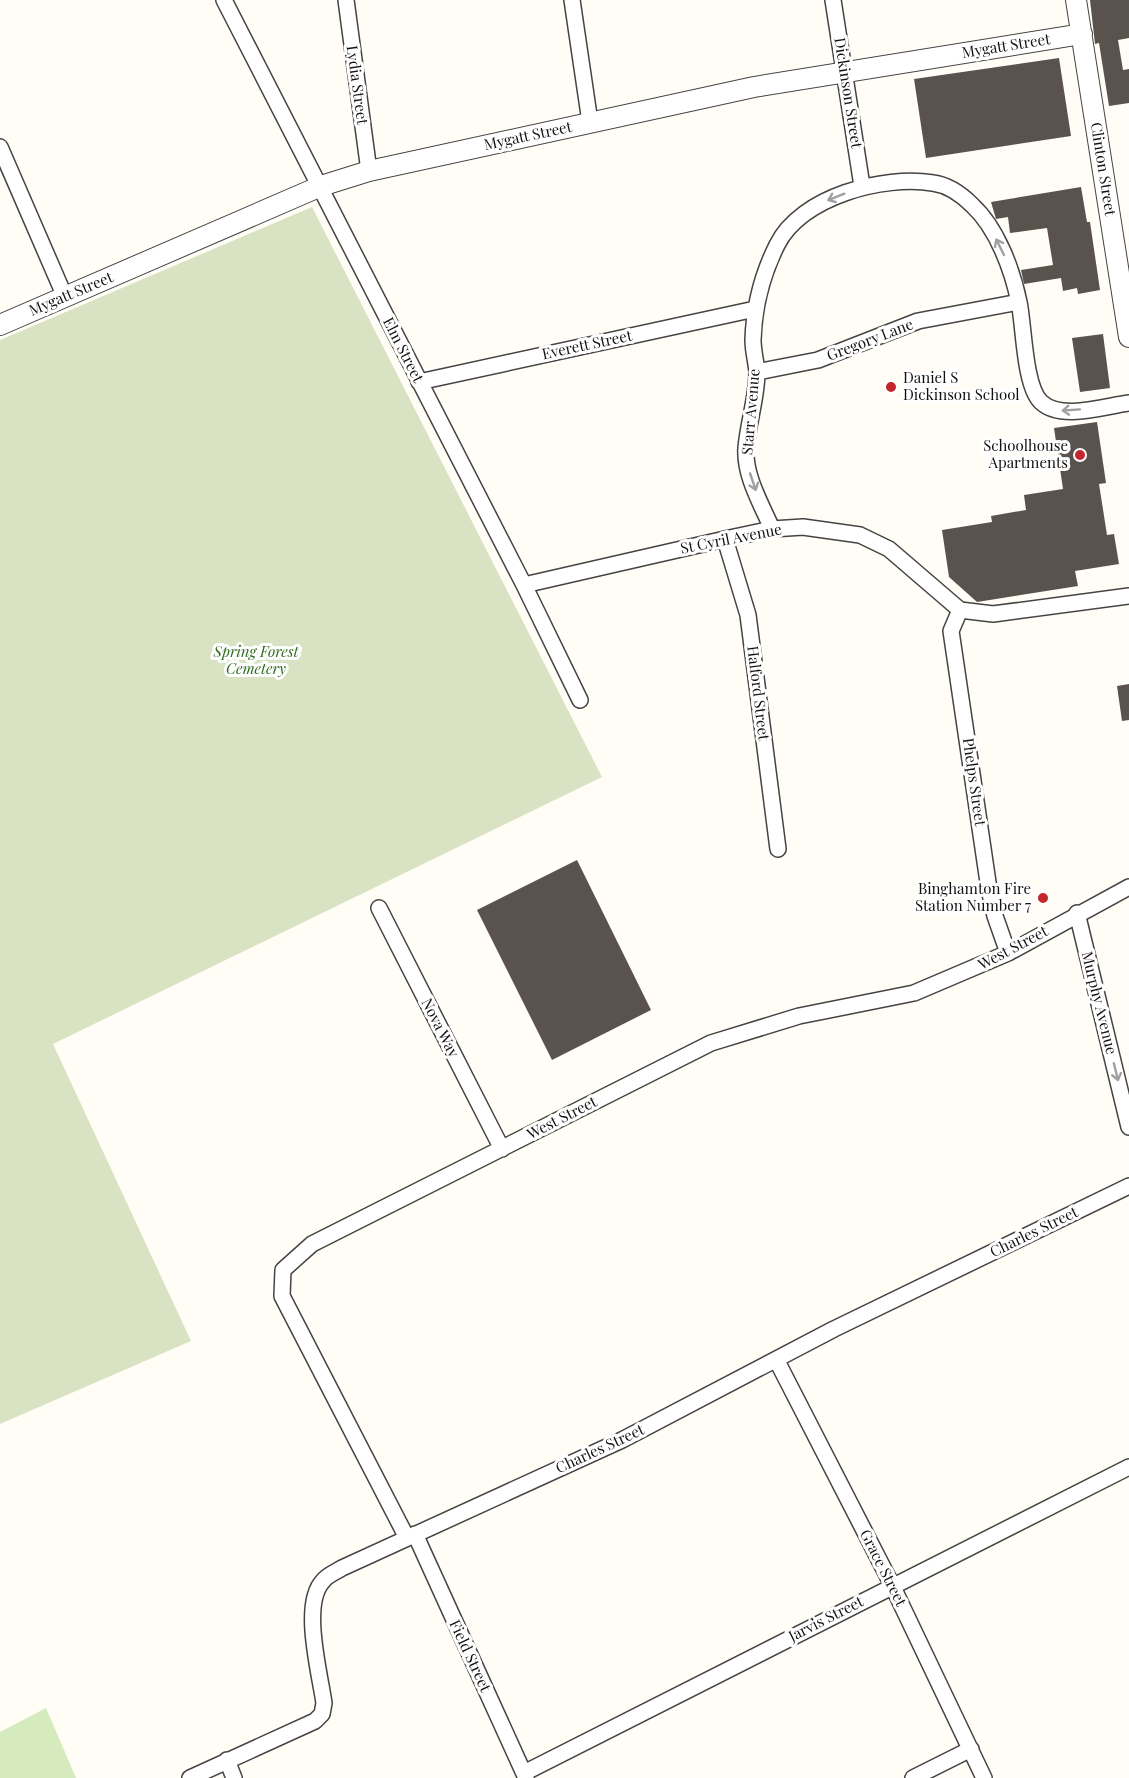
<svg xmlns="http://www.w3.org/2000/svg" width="1129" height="1778" viewBox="0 0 1129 1778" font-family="'Playfair Display',serif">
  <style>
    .green { fill: #d5ebbd }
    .cemetery { fill: #d9e3c4 }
    .building { fill: #5a524d }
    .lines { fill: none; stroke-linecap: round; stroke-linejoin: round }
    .minor-casing { stroke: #444; stroke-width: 18 }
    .tertiary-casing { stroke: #444; stroke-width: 22 }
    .minor { stroke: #fff; stroke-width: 15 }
    .tertiary { stroke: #fff; stroke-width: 20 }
    .oneway { stroke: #a0a0a0 }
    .poi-dot { fill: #c4262e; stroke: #fff; stroke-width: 2 }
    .labels { text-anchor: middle; stroke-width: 6; stroke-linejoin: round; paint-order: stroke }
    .street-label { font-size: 15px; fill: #111; stroke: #fff }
    .poi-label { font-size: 15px; fill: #111; stroke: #fff; text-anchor: end }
    .park-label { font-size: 15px; font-style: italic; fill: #2f6b1f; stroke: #fff }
  </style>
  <rect width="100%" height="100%" fill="#fffdf5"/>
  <!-- green -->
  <path class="green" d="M 46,1708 L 76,1778 L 0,1778 L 0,1732 Z"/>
  <!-- cemetery -->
  <path class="cemetery" d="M 312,207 L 602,777 L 53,1044 L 191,1341 L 0,1424 L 0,340 Z"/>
  <!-- building -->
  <path class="building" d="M 1090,0 L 1129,0 L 1129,38 L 1118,40 L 1123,70 L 1129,69 L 1129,103 L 1109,106 L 1099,43 L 1095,44 Z
    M 1059,58 L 1071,136 L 926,158 L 914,79 Z
    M 1081,187 L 1087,222 L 1090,222 L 1100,290 L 1078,294 L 1077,288 L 1063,291 L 1061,278 L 1024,284 L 1021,270 L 1053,265 L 1047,228 L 1010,233 L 1008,217 L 996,219 L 991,202 Z
    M 1103,334 L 1110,388 L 1080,392 L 1072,338 Z
    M 1097,422 L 1106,483 L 1099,484 L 1107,535 L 1114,534 L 1119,564 L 1075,571 L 1078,586 L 977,602 L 949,577 L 942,530 L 992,522 L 991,516 L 1026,510 L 1024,495 L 1063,489 L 1054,428 Z
    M 1129,684 L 1129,720 L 1122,721 L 1117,686 Z
    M 577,860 L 651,1010 L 552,1060 L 477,910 Z"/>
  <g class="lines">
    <defs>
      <path id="minor" d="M 224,0 L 524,585 L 580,700
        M 346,0 L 369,171
        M 572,0 L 590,122
        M 833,0 L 862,186
        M 0,147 L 65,297
        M 757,372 L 818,360 L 918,321 L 1019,302
        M 419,382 L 755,309
        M 772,529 C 762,505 744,476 746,448 C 748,423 757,397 757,372 C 756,361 753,351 753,340 C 754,307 762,275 777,245 C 801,196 884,175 933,183 C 948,185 962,195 972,205 C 997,228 1012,269 1019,302 C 1024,325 1024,386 1041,402 C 1061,421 1105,406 1129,403
        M 725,539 L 748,615 L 778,849
        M 524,585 L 725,539 L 772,529 L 803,527 L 860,535 L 889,549 L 960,610 L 993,614 L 1129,596
        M 960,610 L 951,631 L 989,889 L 995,916 L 1008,953
        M 379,908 L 502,1149
        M 1077,913 L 1129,1127
        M 777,1361 L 892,1585 L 984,1778
        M 415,1534 L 526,1778
        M 407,1538 L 282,1296 L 283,1270 L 312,1244 L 711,1043 L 799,1016 L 914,993 L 1008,953 L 1129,887
        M 227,1760 L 234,1778
        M 524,1773 L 1129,1467
        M 190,1778 L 315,1721 L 322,1714 L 324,1703 C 320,1674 301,1604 323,1581 C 327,1575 336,1572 342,1568 L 622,1440 L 834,1329 L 1129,1186
        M 913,1778 L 971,1749"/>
      <path id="tertiary" d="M 1076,0 L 1129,337
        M 0,325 L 321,186 L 369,171 L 754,87 L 1082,34"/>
    </defs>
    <!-- minor casing -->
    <use href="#minor" class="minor-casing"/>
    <!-- tertiary casing -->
    <use href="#tertiary" class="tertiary-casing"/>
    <!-- minor -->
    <use href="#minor" class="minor"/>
    <!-- tertiary -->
    <use href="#tertiary" class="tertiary"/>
  </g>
  <!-- one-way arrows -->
  <defs><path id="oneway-shaft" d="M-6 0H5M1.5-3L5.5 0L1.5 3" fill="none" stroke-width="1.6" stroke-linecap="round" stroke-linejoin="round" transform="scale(1.5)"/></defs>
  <g class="oneway">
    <use href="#oneway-shaft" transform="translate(836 197) rotate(158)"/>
    <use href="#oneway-shaft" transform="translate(1000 247) rotate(-116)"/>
    <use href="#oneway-shaft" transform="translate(1071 410) rotate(176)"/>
    <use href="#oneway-shaft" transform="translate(753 482) rotate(71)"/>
    <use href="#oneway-shaft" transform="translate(1116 1072) rotate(76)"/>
  </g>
  <!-- markers -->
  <g class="poi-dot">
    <circle cx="891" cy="387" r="6"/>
    <circle cx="1080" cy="455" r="6"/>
    <circle cx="1043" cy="898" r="6"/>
  </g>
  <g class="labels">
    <!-- street labels -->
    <g class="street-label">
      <text transform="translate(1006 46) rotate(-9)" y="5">Mygatt Street</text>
      <text transform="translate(357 85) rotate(82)" y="5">Lydia Street</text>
      <text transform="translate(848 93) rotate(81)" y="5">Dickinson Street</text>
      <text transform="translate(528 136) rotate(-12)" y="5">Mygatt Street</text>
      <text transform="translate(1103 169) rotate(81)" y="5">Clinton Street</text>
      <text transform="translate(71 294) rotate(-23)" y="5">Mygatt Street</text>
      <text transform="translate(870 340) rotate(-21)" y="5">Gregory Lane</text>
      <text transform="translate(587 345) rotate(-12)" y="5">Everett Street</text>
      <text transform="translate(403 350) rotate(63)" y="5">Elm Street</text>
      <text transform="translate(751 412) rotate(-85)" y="5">Starr Avenue</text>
      <text transform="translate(731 539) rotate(-11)" y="5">St Cyril Avenue</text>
      <text transform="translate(758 693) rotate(83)" y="5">Halford Street</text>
      <text transform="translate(974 782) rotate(82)" y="5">Phelps Street</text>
      <text transform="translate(1013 948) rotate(-28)" y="5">West Street</text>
      <text transform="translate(1099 1003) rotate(76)" y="5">Murphy Avenue</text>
      <text transform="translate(440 1028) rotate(63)" y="5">Nova Way</text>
      <text transform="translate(562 1118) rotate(-27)" y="5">West Street</text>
      <text transform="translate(1034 1232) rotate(-26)" y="5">Charles Street</text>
      <text transform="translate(600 1449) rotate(-25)" y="5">Charles Street</text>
      <text transform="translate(883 1568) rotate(63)" y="5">Grace Street</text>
      <text transform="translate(826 1619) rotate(-27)" y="5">Jarvis Street</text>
      <text transform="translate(470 1656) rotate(65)" y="5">Field Street</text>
    </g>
    <!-- poi labels -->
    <g class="poi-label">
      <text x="903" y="383" text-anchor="start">Daniel S<tspan x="903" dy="17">Dickinson School</tspan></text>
      <text x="1068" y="451">Schoolhouse<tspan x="1068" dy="17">Apartments</tspan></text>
      <text x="1031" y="894">Binghamton Fire<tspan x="1031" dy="17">Station Number 7</tspan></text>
    </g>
    <!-- park labels -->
    <g class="park-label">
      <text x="256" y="657">Spring Forest<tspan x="256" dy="17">Cemetery</tspan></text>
    </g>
  </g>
</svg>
